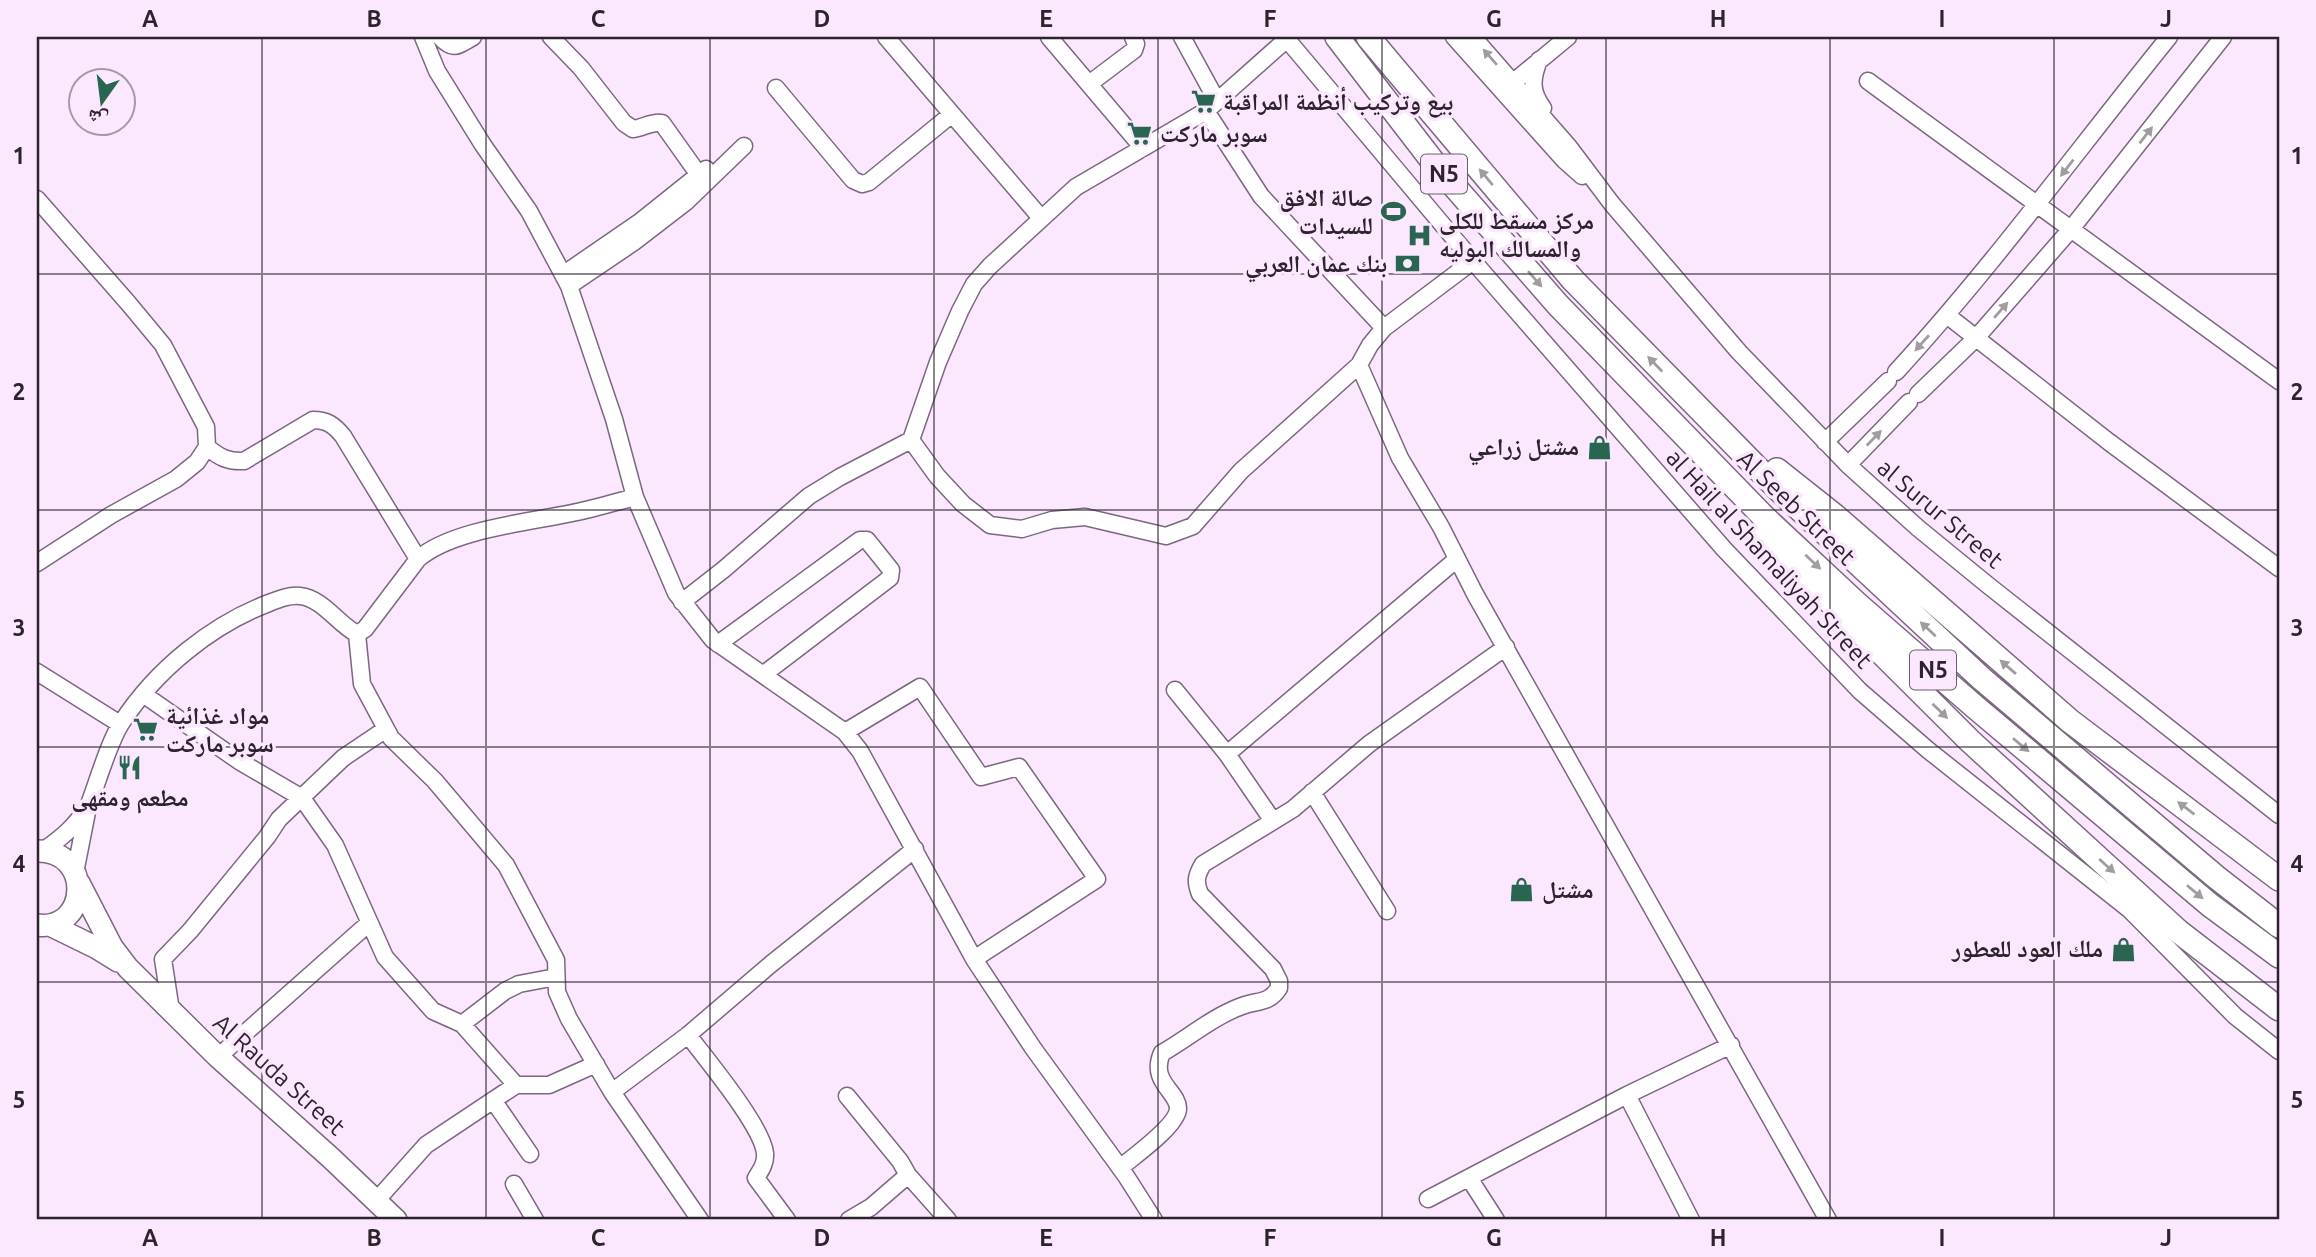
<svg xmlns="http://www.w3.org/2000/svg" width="2316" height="1257" viewBox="0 0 2316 1257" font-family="Ubuntu,'Noto Naskh Arabic',sans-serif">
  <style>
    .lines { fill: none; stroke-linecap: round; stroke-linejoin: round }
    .minor-casing { stroke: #7c6780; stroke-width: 19 }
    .major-casing { stroke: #7c6780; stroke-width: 24 }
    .highway-casing { stroke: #7c6780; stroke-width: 26 }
    .minor { stroke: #fff; stroke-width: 16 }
    .major { stroke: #fff; stroke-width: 21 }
    .highway { stroke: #fff; stroke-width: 23 }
    .oneway { fill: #a09ca0 }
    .grid { fill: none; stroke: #2c232d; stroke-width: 2; stroke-opacity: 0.55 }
    .labels { text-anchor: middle; stroke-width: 7; stroke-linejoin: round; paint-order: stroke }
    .shield { fill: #fbe8fe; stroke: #6a5e6c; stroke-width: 2 }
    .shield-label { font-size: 23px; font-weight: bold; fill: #2c232d }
    .poi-label { font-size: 24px; font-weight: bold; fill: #2c232d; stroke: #fbe8fe; text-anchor: start }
    .street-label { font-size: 24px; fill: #2c232d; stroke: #fbe8fe }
    .neatline { fill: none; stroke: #2c232d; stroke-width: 2.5 }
    .grid-label { font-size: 23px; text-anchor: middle; font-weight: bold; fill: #2c232d }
  </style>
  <rect width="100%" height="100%" fill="#fbe8fe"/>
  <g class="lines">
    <defs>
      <path id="minor" d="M 423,37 L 437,71 L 483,145 L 529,211 L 569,286 L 614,419 L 635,497 L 676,593 L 713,640 L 845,732 L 860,751 L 974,959 L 1033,1048 L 1126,1176 L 1154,1220
        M 440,37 C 454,52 458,45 473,37
        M 551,37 L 581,68 L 624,123 L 633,129 C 643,128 652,121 662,123 L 699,175
        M 886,37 L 1041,218
        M 1049,37 L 1143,148
        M 1182,37 L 1217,101
        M 1285,37 L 1473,261 L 1724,549 L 1860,691 L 1928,750 L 2130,910 L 2235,1016 L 2279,1051
        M 1454,37 L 1564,160 L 1582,176
        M 1473,37 L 1569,147 L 1612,204 L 1739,352 L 1848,465 L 1918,528 L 1989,586 L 2279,815
        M 1539,60 C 1532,78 1530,91 1543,108
        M 1868,81 L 2279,381
        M 1089,84 L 1134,50 L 1136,44 L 1133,37
        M 776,88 L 853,180 L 862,184 L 869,182 L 952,114
        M 1505,89 L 1568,37
        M 1206,111 L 1261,196 L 1384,328
        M 37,199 L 129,304 L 163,345 L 206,427 L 207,447 L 197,462 L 176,479 L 111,515 L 37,563
        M 564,274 L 641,221 L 706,169
        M 569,286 L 634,242 L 686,202 L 744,146
        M 1948,316 L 2109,442 L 2279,568
        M 1359,365 L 1400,458 L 1441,527 L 1475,594 L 1828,1220
        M 1896,372 C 1994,265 2078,149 2169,37
        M 1918,394 L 1976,338 L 2071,229 L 2223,37
        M 911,440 L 937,476 L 963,504 L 990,525 L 1022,529 L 1052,520 L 1085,517 L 1166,536 L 1193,526 L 1241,471 L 1359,365 L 1370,345 L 1384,328 L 1473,261
        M 1825,442 L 1888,381
        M 207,447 C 219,457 228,462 244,461 L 313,420 C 327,420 334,425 343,436 L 418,559
        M 1848,465 L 1909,402
        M 682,602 L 723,570 L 809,496 L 840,477 L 911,440 L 938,362 L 960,311 L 974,284 L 990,266 L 1076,187 L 1206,111 L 1287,39
        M 357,634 L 362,684 L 391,738 L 435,781 L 506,865 L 556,960 L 557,992 L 569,1019 L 612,1092 L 700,1220
        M 357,634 L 365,629 L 418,559 C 452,529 532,522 577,512 C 596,508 616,502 635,497
        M 718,644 L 860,540 L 867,540 L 891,570 L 890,578 L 764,674
        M 37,672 L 120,724
        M 1175,690 L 1227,754 L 1273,821
        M 143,694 L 239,761 L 302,798 L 335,845 L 385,957 L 433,1011 L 462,1024 L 516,1085 L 549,1085 L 596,1064
        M 845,732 L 920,687 L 981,777 L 1019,767 L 1097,879 L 974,959
        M 1227,754 L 1457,559
        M 1312,792 L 1387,911
        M 88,807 C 97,784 109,741 122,722 C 156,670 211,625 269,603 C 279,599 289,595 300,596 C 322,598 338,624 357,634
        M 44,850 C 64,836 74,827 88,807 L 75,873
        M 171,1011 L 163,959 L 190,931 L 267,837 L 279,819 L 343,758 L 386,729
        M 462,1024 L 505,991 L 519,984 L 556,977
        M 688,1035 L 771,964 L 915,849
        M 218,1057 L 369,923
        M 612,1092 L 688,1035 C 707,1060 762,1126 765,1153 C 766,1163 761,1170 756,1178 L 787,1220
        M 1627,1095 L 1691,1220
        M 847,1096 L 900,1161 L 908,1175 L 871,1207 L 849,1220
        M 493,1100 L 530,1154
        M 1120,1168 C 1134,1156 1177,1126 1178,1109 C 1179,1092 1149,1082 1162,1053 C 1188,1038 1214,1016 1242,1006 C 1258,1000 1269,1004 1279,988 L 1279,981 L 1273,969 L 1200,894 C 1195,881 1196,876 1203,864 L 1293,809 L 1369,744 L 1506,647
        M 908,1175 L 948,1220
        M 1469,1178 L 1496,1220
        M 514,1184 L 535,1220
        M 1428,1199 L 1627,1095 L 1731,1045
        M 376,1201 L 426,1145 L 516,1085"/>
      <path id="major" d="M 37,851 C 94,850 89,932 37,925
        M 79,883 L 112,947 L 128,968 L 218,1057 L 331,1158 L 396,1220
        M 50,925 L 97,948 L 118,961"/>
      <path id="highway" d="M 1337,37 L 1434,163 L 1558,305 L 1765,518 L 1856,603 L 1974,706 L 2210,905 L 2279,956
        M 1368,37 L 1573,280 L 1776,487 L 1982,679 L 2216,877 L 2279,926
        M 1777,470 L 1835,516 L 2070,721 L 2279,879
        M 1763,535 L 1970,741 L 2178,931 L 2279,1009"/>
    </defs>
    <!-- minor casing -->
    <use href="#minor" class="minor-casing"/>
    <!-- major casing -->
    <use href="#major" class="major-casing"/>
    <!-- highway casing -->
    <use href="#highway" class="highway-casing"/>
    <!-- minor -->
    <use href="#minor" class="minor"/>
    <!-- major -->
    <use href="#major" class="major"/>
    <!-- highway -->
    <use href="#highway" class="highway"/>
  </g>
  <!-- one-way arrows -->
  <defs><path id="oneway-solid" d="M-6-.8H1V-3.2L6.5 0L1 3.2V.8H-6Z" transform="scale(1.75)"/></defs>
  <g class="oneway">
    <use href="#oneway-solid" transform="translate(1490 57) rotate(-131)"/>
    <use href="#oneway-solid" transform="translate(2146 135) rotate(-52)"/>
    <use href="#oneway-solid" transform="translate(2067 168) rotate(128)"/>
    <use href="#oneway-solid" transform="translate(1486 177) rotate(-130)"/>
    <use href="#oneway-solid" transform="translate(1535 279) rotate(49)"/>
    <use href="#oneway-solid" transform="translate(2001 310) rotate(-49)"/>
    <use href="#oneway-solid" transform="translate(1922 343) rotate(132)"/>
    <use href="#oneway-solid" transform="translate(1655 364) rotate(-134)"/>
    <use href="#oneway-solid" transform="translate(1874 438) rotate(-46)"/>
    <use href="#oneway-solid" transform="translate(1813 562) rotate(43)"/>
    <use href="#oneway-solid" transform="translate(1928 629) rotate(-137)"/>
    <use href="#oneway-solid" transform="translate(2008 667) rotate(-139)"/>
    <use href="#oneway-solid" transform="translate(1940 711) rotate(44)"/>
    <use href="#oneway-solid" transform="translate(2021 745) rotate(40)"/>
    <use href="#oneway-solid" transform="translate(2186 808) rotate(-143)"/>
    <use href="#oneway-solid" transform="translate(2107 866) rotate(42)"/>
    <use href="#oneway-solid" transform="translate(2195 892) rotate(40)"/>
  </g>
  <!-- grid -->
  <path class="grid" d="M 262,37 L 262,1220M 486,37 L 486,1220M 710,37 L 710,1220M 934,37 L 934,1220M 1158,37 L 1158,1220M 1382,37 L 1382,1220M 1606,37 L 1606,1220M 1830,37 L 1830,1220M 2054,37 L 2054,1220M 37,274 L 2279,274M 37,510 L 2279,510M 37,747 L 2279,747M 37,982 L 2279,982"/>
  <!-- icons -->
  <defs>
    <symbol id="supermarket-bare" viewBox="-9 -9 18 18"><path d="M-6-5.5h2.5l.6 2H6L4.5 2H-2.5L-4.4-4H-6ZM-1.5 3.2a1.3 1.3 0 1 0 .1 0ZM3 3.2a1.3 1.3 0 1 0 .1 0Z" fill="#296550" stroke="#fbe8fe" stroke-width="2.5" paint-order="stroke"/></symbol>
    <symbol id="stadium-bare" viewBox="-9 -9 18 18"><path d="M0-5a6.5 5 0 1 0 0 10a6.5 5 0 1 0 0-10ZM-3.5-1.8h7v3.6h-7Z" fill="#296550" stroke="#fbe8fe" stroke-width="2.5" paint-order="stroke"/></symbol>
    <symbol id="hospital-bare" viewBox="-9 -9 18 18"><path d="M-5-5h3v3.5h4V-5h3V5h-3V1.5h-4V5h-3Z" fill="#296550" stroke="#fbe8fe" stroke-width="2.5" paint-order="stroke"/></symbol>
    <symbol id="bank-bare" viewBox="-9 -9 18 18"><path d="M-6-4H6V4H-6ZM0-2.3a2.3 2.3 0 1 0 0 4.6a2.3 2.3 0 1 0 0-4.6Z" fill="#296550" stroke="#fbe8fe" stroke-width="2.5" paint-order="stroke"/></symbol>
    <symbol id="shop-bare" viewBox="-9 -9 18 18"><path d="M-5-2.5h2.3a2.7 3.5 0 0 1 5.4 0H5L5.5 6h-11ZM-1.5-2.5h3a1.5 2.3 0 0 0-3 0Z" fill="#296550" stroke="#fbe8fe" stroke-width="2.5" paint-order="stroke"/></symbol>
    <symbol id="restaurant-bare" viewBox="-9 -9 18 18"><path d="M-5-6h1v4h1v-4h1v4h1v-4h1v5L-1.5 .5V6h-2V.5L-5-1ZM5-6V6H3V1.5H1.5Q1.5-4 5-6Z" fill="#296550" stroke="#fbe8fe" stroke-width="2.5" paint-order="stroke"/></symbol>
  </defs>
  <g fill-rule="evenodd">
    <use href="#supermarket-bare" x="1186" y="84" width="35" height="35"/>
    <use href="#supermarket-bare" x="1122" y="116" width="35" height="35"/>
    <use href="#stadium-bare" x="1376" y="194" width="35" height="35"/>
    <use href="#hospital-bare" x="1402" y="218" width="35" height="35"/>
    <use href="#bank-bare" x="1390" y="246" width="35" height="35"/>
    <use href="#shop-bare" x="1582" y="430" width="35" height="35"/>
    <use href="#supermarket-bare" x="128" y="712" width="35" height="35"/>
    <use href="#restaurant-bare" x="112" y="750" width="35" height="35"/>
    <use href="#shop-bare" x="1504" y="872" width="35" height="35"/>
    <use href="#shop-bare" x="2106" y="932" width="35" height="35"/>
  </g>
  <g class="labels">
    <!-- shield labels -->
    <g class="shield">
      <rect x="1421" y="154.5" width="46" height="39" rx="5"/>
      <rect x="1910" y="650.5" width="46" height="39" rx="5"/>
    </g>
    <g class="shield-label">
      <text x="1444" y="182">N5</text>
      <text x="1933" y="678">N5</text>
    </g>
    <!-- poi labels -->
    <g class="poi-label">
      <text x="1223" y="110">بيع وتركيب أنظمة المراقبة</text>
      <text x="1160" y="142">سوبر ماركت</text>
      <text x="1373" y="206" text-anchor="end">صالة الافق<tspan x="1373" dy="28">للسيدات</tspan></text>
      <text x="1439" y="229">مركز مسقط للكلى<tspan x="1439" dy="28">والمسالك البوليه</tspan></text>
      <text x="1387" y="272" text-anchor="end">بنك عمان العربي</text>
      <text x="1579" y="455" text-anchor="end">مشتل زراعي</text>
      <text x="166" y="724">مواد غذائية<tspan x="166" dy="28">سوبر ماركت</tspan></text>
      <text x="130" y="806" text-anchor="middle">مطعم ومقهى</text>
      <text x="1542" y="898">مشتل</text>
      <text x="2103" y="957" text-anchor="end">ملك العود للعطور</text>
    </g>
    <!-- street labels -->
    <g class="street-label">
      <text transform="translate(1796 508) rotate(44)" y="8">Al Seeb Street</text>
      <text transform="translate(1940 514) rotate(40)" y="8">al Surur Street</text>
      <text transform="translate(1769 559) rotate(47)" y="8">al Hail al Shamaliyah Street</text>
      <text transform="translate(279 1075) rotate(42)" y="8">Al Rauda Street</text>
    </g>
  </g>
  <!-- border -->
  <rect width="2316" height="1257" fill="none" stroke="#fbe8fe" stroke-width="77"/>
  <!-- north arrow -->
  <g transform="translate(102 102) rotate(194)"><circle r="33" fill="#fbe8fe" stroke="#a899aa" stroke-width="2"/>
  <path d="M0-5L12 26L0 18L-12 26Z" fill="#296550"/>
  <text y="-10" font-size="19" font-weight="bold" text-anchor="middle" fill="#2c232d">ش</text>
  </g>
  <rect x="38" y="38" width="2240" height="1180" class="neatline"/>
  <g class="grid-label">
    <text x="150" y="27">A</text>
    <text x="374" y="27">B</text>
    <text x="598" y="27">C</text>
    <text x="822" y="27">D</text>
    <text x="1046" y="27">E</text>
    <text x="1270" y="27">F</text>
    <text x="1494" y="27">G</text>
    <text x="1718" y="27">H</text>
    <text x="1942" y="27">I</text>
    <text x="2166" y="27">J</text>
    <text x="19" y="164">1</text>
    <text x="2297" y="164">1</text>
    <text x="19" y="400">2</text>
    <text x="2297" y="400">2</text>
    <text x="19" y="636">3</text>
    <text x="2297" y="636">3</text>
    <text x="19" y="872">4</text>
    <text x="2297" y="872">4</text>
    <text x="19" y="1108">5</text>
    <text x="2297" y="1108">5</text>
    <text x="150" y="1246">A</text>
    <text x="374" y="1246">B</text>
    <text x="598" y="1246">C</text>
    <text x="822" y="1246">D</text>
    <text x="1046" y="1246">E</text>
    <text x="1270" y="1246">F</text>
    <text x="1494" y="1246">G</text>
    <text x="1718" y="1246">H</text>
    <text x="1942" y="1246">I</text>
    <text x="2166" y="1246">J</text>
  </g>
</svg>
